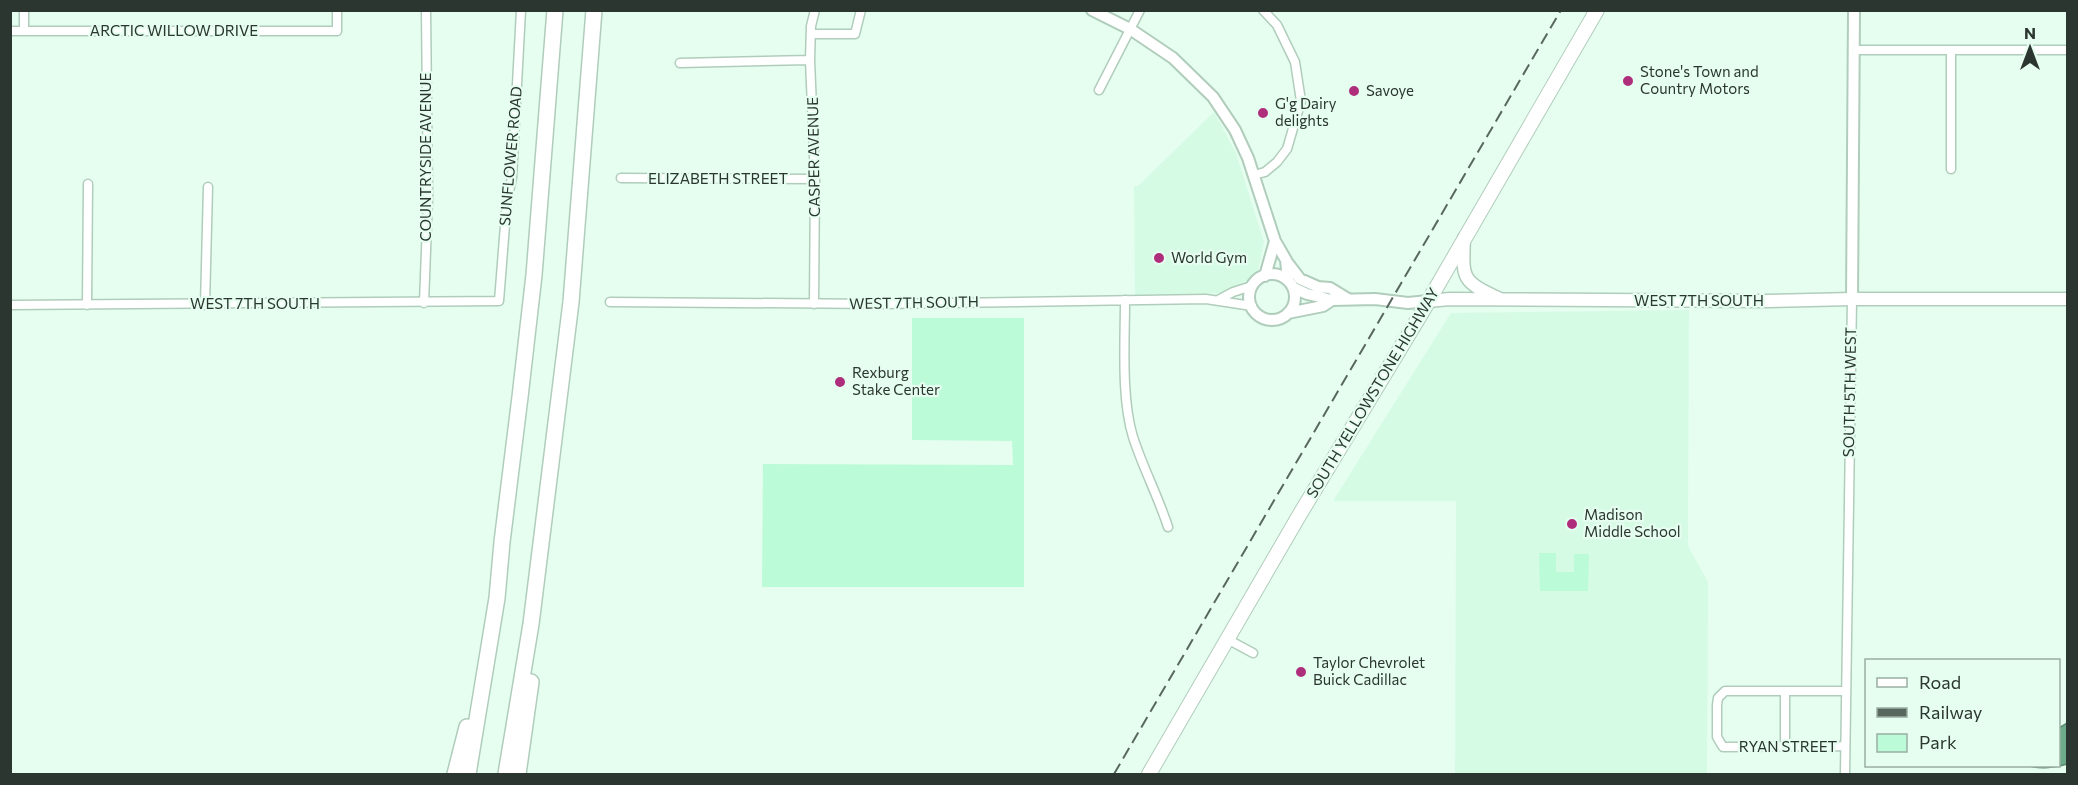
<svg xmlns="http://www.w3.org/2000/svg" width="2078" height="785" viewBox="0 0 2078 785" font-family="Commissioner,sans-serif">
  <style>
    .built { fill: #d5fbe5 }
    .green { fill: #bcfbd7 }
    .water { fill: #6dac8a; stroke: #59896f; stroke-width: 1.5 }
    .lines { fill: none; stroke-linecap: round; stroke-linejoin: round }
    .minor-casing { stroke: #b0cdbb; stroke-width: 11 }
    .tertiary-casing { stroke: #b0cdbb; stroke-width: 14 }
    .secondary-casing { stroke: #b0cdbb; stroke-width: 15 }
    .primary-casing { stroke: #b0cdbb; stroke-width: 16 }
    .motorway-casing { stroke: #b0cdbb; stroke-width: 18 }
    .minor { stroke: #fff; stroke-width: 8 }
    .tertiary { stroke: #fff; stroke-width: 10 }
    .secondary { stroke: #fff; stroke-width: 12 }
    .primary { stroke: #fff; stroke-width: 14 }
    .motorway { stroke: #fff; stroke-width: 15 }
    .rail { stroke: #59685f; stroke-width: 2; stroke-dasharray: 12 6; stroke-linecap: butt }
    .poi-dot { fill: #ae2e7c; stroke: #e6fef0; stroke-width: 2 }
    .labels { text-anchor: middle; stroke-width: 4.5; stroke-linejoin: round; paint-order: stroke }
    .street-label { font-size: 15px; fill: #2a362f; stroke: #e6fef0 }
    .poi-label { font-size: 15px; fill: #2a362f; stroke: #e6fef0; text-anchor: start }
  </style>
  <rect width="100%" height="100%" fill="#e6fef0"/>
  <!-- built -->
  <path class="built" d="M 1214,112 L 1236,153 L 1264,242 L 1257,276 L 1222,293 L 1135,295 L 1134,186 L 1138,186 Z
    M 1689,310 L 1688,546 L 1708,582 L 1707,774 L 1455,774 L 1456,501 L 1333,501 L 1451,313 Z"/>
  <!-- green -->
  <path class="green" d="M 912,318 L 1024,318 L 1024,587 L 762,587 L 763,464 L 1013,465 L 1012,441 L 912,440 Z
    M 1539,553 L 1556,553 L 1556,572 L 1574,572 L 1574,554 L 1589,554 L 1588,591 L 1540,591 Z"/>
  <!-- water -->
  <path class="water" d="M 2067,723 L 2067,764 C 2056,768 2041,769 2029,766 L 2058,766 L 2059,728 Z"/>
  <g class="lines">
    <defs>
      <path id="minor" d="M 10,31 L 337,31 L 337,10
        M 24,31 L 24,10
        M 811,34 L 855,34 L 861,10
        M 1854,50 L 2068,50
        M 1951,50 L 1951,169
        M 680,63 L 810,60
        M 1099,90 L 1140,10
        M 1254,175 L 1265,172 L 1277,162 L 1287,149 L 1301,101 L 1295,62 L 1277,25 L 1263,10
        M 621,178 L 815,179
        M 1125,300 C 1125,342 1121,398 1133,437 C 1143,468 1158,496 1168,527
        M 1218,300 L 1233,292 L 1252,286
        M 610,302 L 882,304 L 1206,299 L 1252,306
        M 424,303 L 428,198 L 426,10
        M 814,304 L 815,179 L 810,60 L 811,26 L 815,10
        M 10,305 L 499,301 L 507,200 L 512,178 L 521,10
        M 87,305 L 88,184
        M 205,305 L 208,187
        M 1227,639 L 1253,653
        M 1785,692 L 1785,747
        M 1845,746 L 1723,747 L 1717,737 L 1717,705 L 1718,698 L 1725,691 L 1846,691
        M 1845,774 L 1852,299"/>
      <path id="tertiary" d="M 1092,10 L 1130,29 L 1173,58 L 1213,97 L 1235,130 L 1248,158 L 1275,241 L 1286,260 L 1288,280
        M 1287,262 L 1300,279 L 1318,287 L 1330,288 L 1348,299
        M1249 297a23 23 0 1 1 46 0a23 23 0 1 1-46 0Z
        M 1265,276 L 1275,241
        M 1294,288 L 1307,294 L 1332,300 L 1375,299 L 1408,303 L 1428,301
        M 1852,299 L 1854,10
        M 1288,313 L 1323,306 L 1332,300"/>
      <path id="secondary" d="M 1464,238 C 1462,280 1462,281 1500,299
        M 1428,301 L 1450,299 L 1767,301 L 1852,299 L 2068,299"/>
      <path id="primary" d="M 1149,774 L 1300,514 L 1421,314 L 1597,10"/>
      <path id="motorway" d="M 455,774 L 467,727
        M 468,774 L 497,598 L 502,542 L 520,397 L 534,275 L 555,10
        M 506,774 L 531,624 L 571,302 L 594,10
        M 518,774 L 531,682"/>
    </defs>
    <!-- minor casing -->
    <use href="#minor" class="minor-casing"/>
    <!-- tertiary casing -->
    <use href="#tertiary" class="tertiary-casing"/>
    <!-- secondary casing -->
    <use href="#secondary" class="secondary-casing"/>
    <!-- primary casing -->
    <use href="#primary" class="primary-casing"/>
    <!-- motorway casing -->
    <use href="#motorway" class="motorway-casing"/>
    <!-- minor -->
    <use href="#minor" class="minor"/>
    <!-- tertiary -->
    <use href="#tertiary" class="tertiary"/>
    <!-- secondary -->
    <use href="#secondary" class="secondary"/>
    <!-- primary -->
    <use href="#primary" class="primary"/>
    <!-- motorway -->
    <use href="#motorway" class="motorway"/>
    <!-- rail -->
    <path class="rail" d="M 1114,774 L 1561,10"/>
  </g>
  <!-- markers -->
  <g class="poi-dot">
    <circle cx="1628" cy="81" r="6"/>
    <circle cx="1354" cy="91" r="6"/>
    <circle cx="1263" cy="113" r="6"/>
    <circle cx="1159" cy="258" r="6"/>
    <circle cx="840" cy="382" r="6"/>
    <circle cx="1572" cy="524" r="6"/>
    <circle cx="1301" cy="672" r="6"/>
  </g>
  <g class="labels">
    <!-- street labels -->
    <g class="street-label">
      <text x="174" y="36">ARCTIC WILLOW DRIVE</text>
      <text transform="translate(511 156) rotate(-85)" y="5">SUNFLOWER ROAD</text>
      <text transform="translate(426 157) rotate(-90)" y="5">COUNTRYSIDE AVENUE</text>
      <text transform="translate(814 157) rotate(-91)" y="5">CASPER AVENUE</text>
      <text x="718" y="184">ELIZABETH STREET</text>
      <text x="1699" y="306">WEST 7TH SOUTH</text>
      <text transform="translate(914 303) rotate(-1)" y="5">WEST 7TH SOUTH</text>
      <text x="255" y="309">WEST 7TH SOUTH</text>
      <text transform="translate(1850 392) rotate(-89)" y="5">SOUTH 5TH WEST</text>
      <text transform="translate(1373 393) rotate(-59)" y="5">SOUTH YELLOWSTONE HIGHWAY</text>
      <text x="1788" y="752">RYAN STREET</text>
    </g>
    <!-- poi labels -->
    <g class="poi-label">
      <text x="1640" y="77">Stone's Town and<tspan x="1640" dy="17">Country Motors</tspan></text>
      <text x="1366" y="96">Savoye</text>
      <text x="1275" y="109">G'g Dairy<tspan x="1275" dy="17">delights</tspan></text>
      <text x="1171" y="263">World Gym</text>
      <text x="852" y="378">Rexburg<tspan x="852" dy="17">Stake Center</tspan></text>
      <text x="1584" y="520">Madison<tspan x="1584" dy="17">Middle School</tspan></text>
      <text x="1313" y="668">Taylor Chevrolet<tspan x="1313" dy="17">Buick Cadillac</tspan></text>
    </g>
  </g>
  <!-- border -->
  <rect width="2078" height="785" fill="none" stroke="#2a362f" stroke-width="24"/>
  <!-- legend -->
  <rect x="1865" y="659" width="195" height="108" fill="#e6fef0" stroke="#9baea3" stroke-width="1.5"/>
  <rect x="1877" y="678" width="30" height="9" fill="#ffffff" stroke="#9baea3" stroke-width="1.5"/>
  <text x="1919" y="689" font-size="18" fill="#2a362f">Road</text>
  <rect x="1877" y="708" width="30" height="9" fill="#59685f" stroke="#9baea3" stroke-width="1.5"/>
  <text x="1919" y="719" font-size="18" fill="#2a362f">Railway</text>
  <rect x="1877" y="734" width="30" height="18" fill="#bcfbd7" stroke="#9baea3" stroke-width="1.5"/>
  <text x="1919" y="749" font-size="18" fill="#2a362f">Park</text>
  <!-- north arrow -->
  <g transform="translate(2030 48)" stroke="#e6fef0" stroke-width="4.5" paint-order="stroke">
  <path d="M0-4.5L10 22L0 15L-10 22Z" fill="#2a362f"/>
  <text y="-9" font-size="16" font-weight="bold" text-anchor="middle" fill="#2a362f">N</text>
  </g>
</svg>
